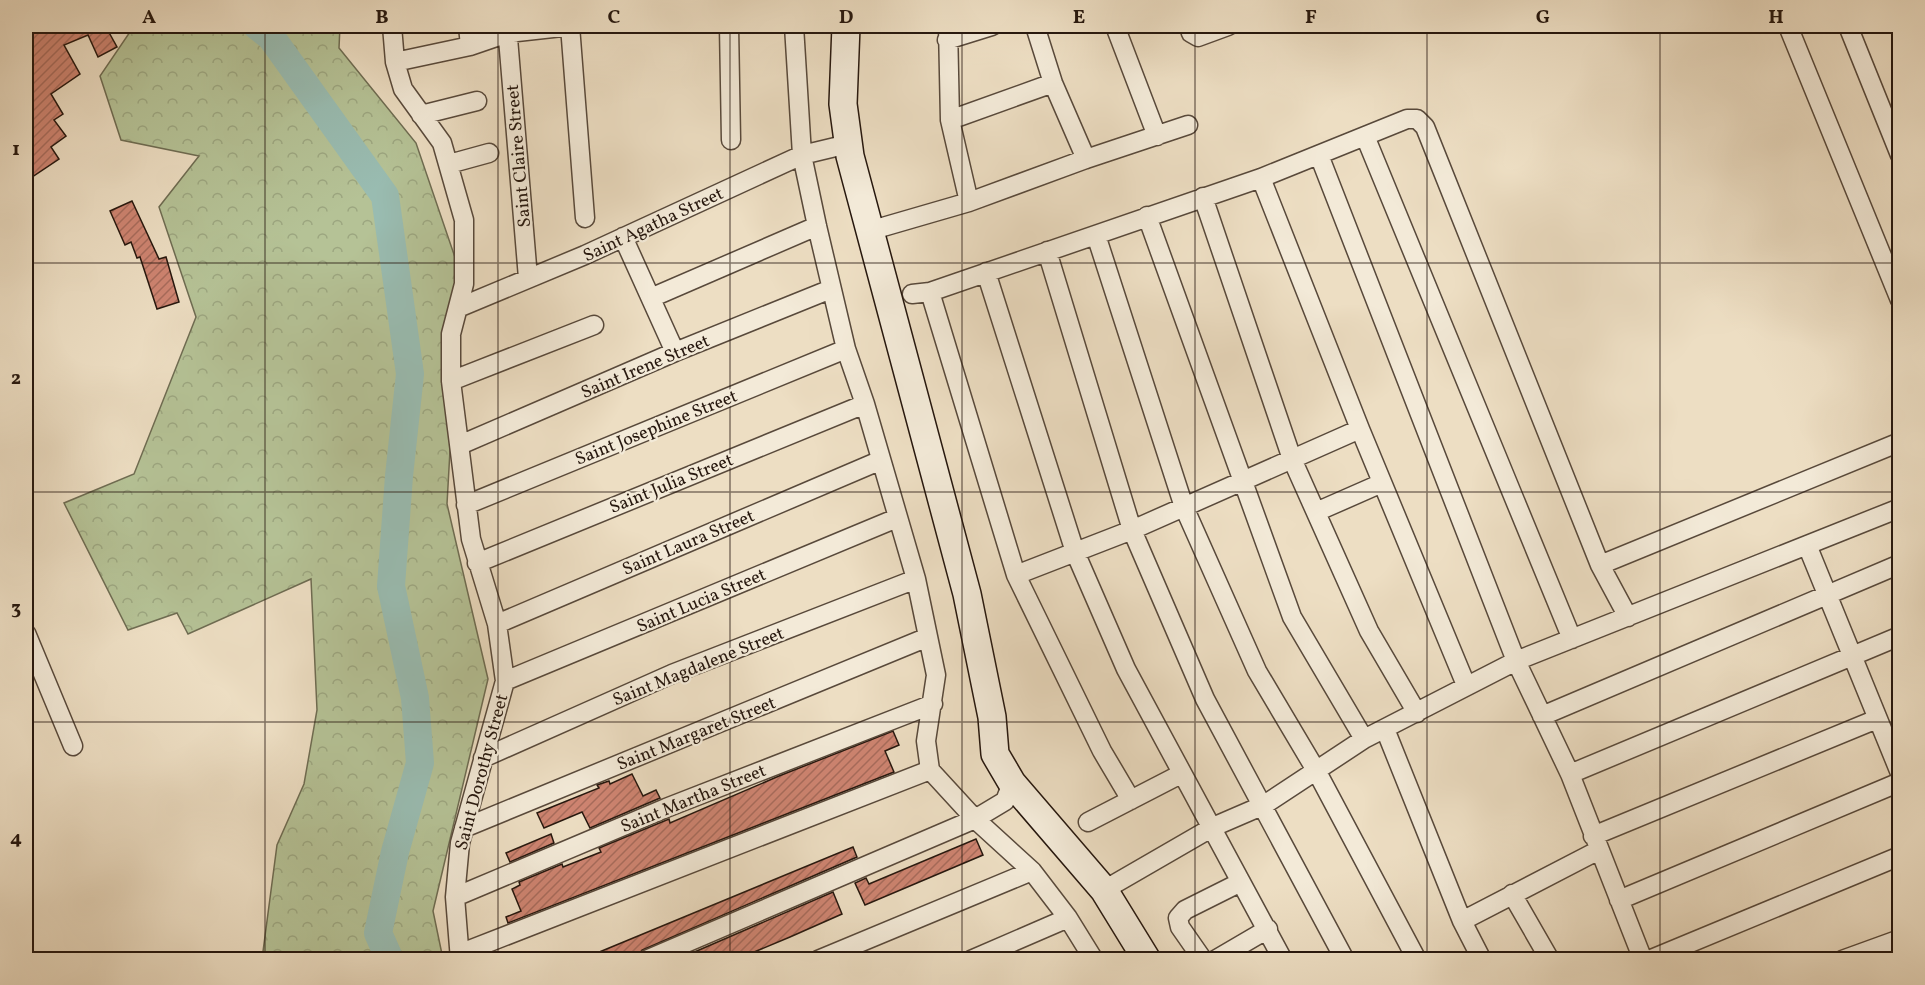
<svg xmlns="http://www.w3.org/2000/svg" width="1925" height="985" viewBox="0 0 1925 985" font-family="Vollkorn,serif">
  <style>
    .forest { fill: url(#forest-crowns); stroke: #6e6c52; stroke-width: 1.5 }
    .lines { fill: none; stroke-linecap: round; stroke-linejoin: round }
    .river { stroke: #99bcb1; stroke-width: 28 }
    .building { fill: url(#building-hatch); stroke: #26170e; stroke-width: 1.5 }
    .street-casing { stroke: #58493b; stroke-width: 21 }
    .secondary-casing { stroke: #26170e; stroke-width: 30 }
    .street { stroke: #f3ead8; stroke-width: 18 }
    .secondary { stroke: #f3ead8; stroke-width: 27 }
    .grid { fill: none; stroke: #26170e; stroke-width: 1.5; stroke-opacity: 0.55 }
    .labels { text-anchor: middle; stroke-width: 4.5; stroke-linejoin: round; paint-order: stroke }
    .street-label { font-size: 18px; fill: #26170e; stroke: #f3ead8 }
    .neatline { fill: none; stroke: #26170e; stroke-width: 2 }
    .grid-label { font-size: 20px; text-anchor: middle; font-weight: bold; fill: #26170e }
  </style>
  <defs>
    <pattern id="forest-crowns" width="20" height="18" patternUnits="userSpaceOnUse" patternTransform="scale(1.5)"><rect width="20" height="18" fill="#b5c296"/><path d="M2 6a3 3 0 1 1 6 0M12 15a3 3 0 1 1 6 0" fill="none" stroke="#9ca680"/></pattern>
    <pattern id="building-hatch" width="6" height="6" patternUnits="userSpaceOnUse" patternTransform="scale(1.5)"><rect width="6" height="6" fill="#ce8471"/><path d="M-1 1l2-2M0 6l6-6M5 7l2-2" fill="none" stroke="#a76b5b"/></pattern>
  </defs>
  <rect width="100%" height="100%" fill="#eddec3"/>
  <filter id="stains"><feTurbulence type="fractalNoise" baseFrequency=".00333" numOctaves="4"/><feColorMatrix values="0 0 0 0 .2 0 0 0 0 .09 0 0 0 0 .02 0 0 0 .5 -.17"/></filter>
  <radialGradient id="worn" r=".72"><stop offset=".6" stop-color="#630" stop-opacity="0"/><stop offset="1" stop-color="#630" stop-opacity=".3"/></radialGradient>
  <!-- forest -->
  <path class="forest" d="M 134,26 L 340,26 L 339,48 L 416,143 L 460,272 L 447,504 L 488,679 L 433,911 L 443,959 L 262,959 L 277,845 L 304,784 L 317,710 L 311,579 L 188,634 L 177,613 L 128,630 L 64,503 L 134,474 L 196,317 L 159,207 L 199,156 L 121,140 L 100,76 Z"/>
  <g class="lines">
    <!-- river -->
    <path class="river" d="M 257,26 L 271,37 L 385,196 L 410,374 L 399,476 L 391,586 L 415,698 L 420,763 L 395,852 L 378,933 L 390,960"/>
  </g>
  <!-- building -->
  <path class="building" d="M 26,26 L 110,26 L 106,27 L 117,47 L 98,57 L 88,35 L 64,45 L 80,74 L 51,94 L 63,114 L 54,120 L 66,136 L 51,147 L 59,159 L 26,181 Z
    M 132,201 L 159,259 L 166,257 L 179,302 L 157,309 L 140,257 L 137,258 L 131,242 L 125,245 L 110,211 Z
    M 893,731 L 899,745 L 885,751 L 894,772 L 508,923 L 506,917 L 521,911 L 512,889 L 520,885 L 519,882 L 562,864 L 563,867 L 601,852 L 599,848 L 669,819 L 670,823 L 779,776 Z
    M 632,774 L 643,796 L 656,790 L 660,798 L 590,828 L 582,812 L 544,828 L 537,813 L 599,788 L 597,785 L 609,781 L 610,784 Z
    M 551,834 L 554,843 L 510,862 L 506,853 Z
    M 976,839 L 983,855 L 865,905 L 855,883 L 866,878 L 869,884 Z
    M 853,847 L 857,857 L 642,950 L 635,960 L 580,960 Z
    M 833,892 L 842,914 L 790,937 L 735,960 L 676,960 Z"/>
  <g class="lines">
    <defs>
      <path id="street" d="M 392,26 L 395,62 L 403,89 L 442,143 L 464,220 L 464,284 L 451,334 L 451,381 L 471,539 L 497,624 L 505,681 L 460,843 L 455,897 L 460,960
        M 468,26 L 470,46
        M 507,26 L 528,278
        M 570,26 L 585,218
        M 729,26 L 731,140
        M 794,26 L 802,155 L 817,226 L 846,349 L 865,404 L 916,579 L 936,675 L 926,741 L 930,770 L 975,819 L 1032,871 L 1068,918 L 1094,960
        M 948,26 L 950,120 L 969,202
        M 1035,26 L 1053,83 L 1086,159
        M 1115,26 L 1157,136
        M 1189,26 L 1191,33 L 1198,37 L 1228,26
        M 1788,26 L 1900,300
        M 1848,26 L 1900,155
        M 947,40 L 992,26
        M 395,62 L 470,46 L 508,33 L 571,26
        M 421,115 L 477,101
        M 950,120 L 1053,83
        M 1365,136 L 1572,639
        M 1319,155 L 1516,661 L 1570,774 L 1643,960
        M 449,164 L 489,153
        M 1261,178 L 1360,429 L 1466,685
        M 1203,197 L 1292,459 L 1369,631 L 1417,713
        M 1147,216 L 1292,617 L 1364,739
        M 869,231 L 969,202 L 1086,159 L 1188,125
        M 1096,235 L 1184,507 L 1257,671 L 1317,772 L 1417,960
        M 623,237 L 675,352
        M 1047,251 L 1132,530 L 1205,699 L 1345,960
        M 986,272 L 1075,552 L 1126,669 L 1283,960
        M 930,292 L 1016,575 L 1102,751 L 1131,800
        M 912,294 L 930,292 L 1261,178 L 1407,119 L 1417,119 L 1425,127 L 1600,565 L 1628,617
        M 653,297 L 817,226
        M 458,308 L 585,255 L 802,155 L 848,144
        M 451,381 L 594,325
        M 460,445 L 675,352 L 831,289
        M 466,505 L 846,349
        M 1316,512 L 1382,483
        M 1807,545 L 1900,773
        M 477,563 L 865,404
        M 1600,565 L 1900,442
        M 1016,575 L 1132,530 L 1360,429
        M 497,624 L 879,461
        M 26,633 L 73,746
        M 505,681 L 897,518
        M 1542,716 L 1900,564
        M 1385,729 L 1462,921 L 1482,960
        M 483,758 L 672,674 L 916,579
        M 1570,774 L 1900,636
        M 1088,822 L 1181,774
        M 464,828 L 928,637
        M 1593,836 L 1877,719
        M 1104,890 L 1213,827 L 1264,805 L 1364,739 L 1516,661 L 1900,508
        M 1512,894 L 1550,960
        M 455,897 L 666,808 L 933,704
        M 1619,900 L 1900,782
        M 1462,921 L 1599,850
        M 459,954 L 930,770
        M 646,960 L 975,819 L 1005,801 L 1012,783
        M 818,960 L 1032,871
        M 971,960 L 1068,918
        M 1203,960 L 1180,927 L 1178,918 L 1185,910 L 1241,882
        M 1215,960 L 1268,929
        M 1649,960 L 1900,856
        M 1842,960 L 1900,939"/>
      <path id="secondary" d="M 846,26 L 843,104 L 850,156 L 967,594 L 992,717 L 995,754 L 1012,783 L 1104,890 L 1147,960"/>
    </defs>
    <!-- street casing -->
    <use href="#street" class="street-casing"/>
    <!-- secondary casing -->
    <use href="#secondary" class="secondary-casing"/>
    <!-- street -->
    <use href="#street" class="street"/>
    <!-- secondary -->
    <use href="#secondary" class="secondary"/>
  </g>
  <!-- grid -->
  <path class="grid" d="M 265,26 L 265,960M 498,26 L 498,960M 730,26 L 730,960M 962,26 L 962,960M 1195,26 L 1195,960M 1427,26 L 1427,960M 1660,26 L 1660,960M 26,263 L 1900,263M 26,492 L 1900,492M 26,722 L 1900,722"/>
  <g class="labels">
    <!-- street labels -->
    <g class="street-label">
      <text transform="translate(518 156) rotate(-95)" y="6">Saint Claire Street</text>
      <text transform="translate(653 224) rotate(-25)" y="6">Saint Agatha Street</text>
      <text transform="translate(645 366) rotate(-23)" y="6">Saint Irene Street</text>
      <text transform="translate(656 427) rotate(-22)" y="6">Saint Josephine Street</text>
      <text transform="translate(671 483) rotate(-22)" y="6">Saint Julia Street</text>
      <text transform="translate(688 542) rotate(-23)" y="6">Saint Laura Street</text>
      <text transform="translate(701 600) rotate(-23)" y="6">Saint Lucia Street</text>
      <text transform="translate(698 666) rotate(-22)" y="6">Saint Magdalene Street</text>
      <text transform="translate(696 733) rotate(-22)" y="6">Saint Margaret Street</text>
      <text transform="translate(481 772) rotate(-75)" y="6">Saint Dorothy Street</text>
      <text transform="translate(693 798) rotate(-22)" y="6">Saint Martha Street</text>
    </g>
  </g>
  <!-- margin -->
  <rect width="1925" height="985" fill="none" stroke="#eddec3" stroke-width="66"/>
  <rect x="33" y="33" width="1859" height="919" class="neatline"/>
  <g class="grid-label">
    <text x="149" y="23">A</text>
    <text x="382" y="23">B</text>
    <text x="614" y="23">C</text>
    <text x="846" y="23">D</text>
    <text x="1079" y="23">E</text>
    <text x="1311" y="23">F</text>
    <text x="1543" y="23">G</text>
    <text x="1776" y="23">H</text>
    <text x="16" y="155">1</text>
    <text x="16" y="384">2</text>
    <text x="16" y="614">3</text>
    <text x="16" y="844">4</text>
  </g>
  <rect width="100%" height="100%" filter="url(#stains)"/>
  <rect width="100%" height="100%" fill="url(#worn)"/>
</svg>
